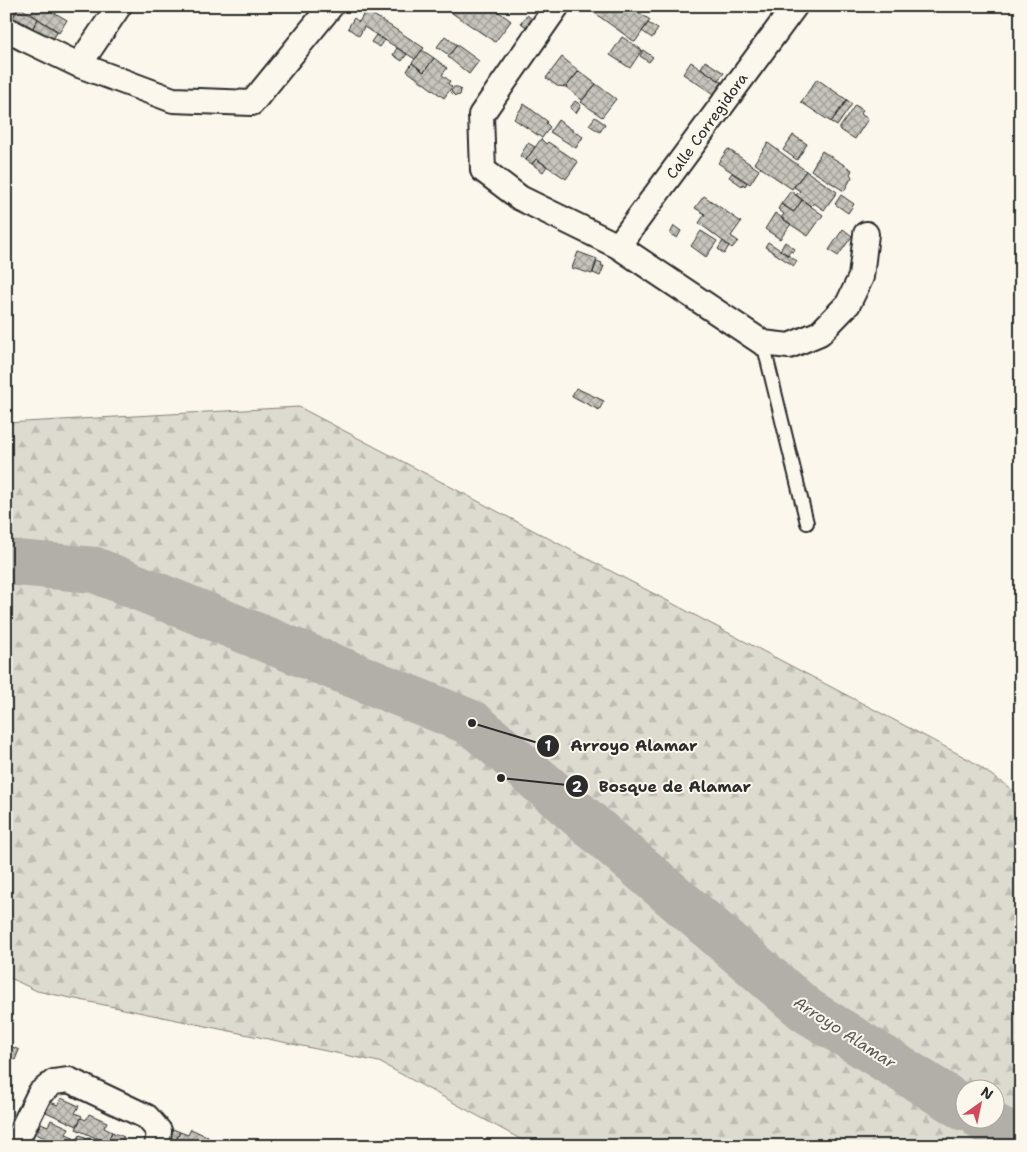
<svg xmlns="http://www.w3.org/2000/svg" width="1027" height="1152" viewBox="0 0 1027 1152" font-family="'Shantell Sans',sans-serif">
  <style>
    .forest { fill: url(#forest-firs); stroke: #84827e; fill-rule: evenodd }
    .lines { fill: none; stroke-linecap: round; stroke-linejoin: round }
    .river { stroke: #b1afa7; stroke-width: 46 }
    .building { fill: url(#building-cross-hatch); stroke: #2b2b2b }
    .service-casing { stroke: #2b2b2b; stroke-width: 16 }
    .minor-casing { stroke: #2b2b2b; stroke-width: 28 }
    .service { stroke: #fbf7ec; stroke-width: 12 }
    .minor { stroke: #fbf7ec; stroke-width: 24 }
    .labels { text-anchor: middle; stroke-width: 4; stroke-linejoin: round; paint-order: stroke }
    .street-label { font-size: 15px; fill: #2b2b2b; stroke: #fbf7ec }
    .water-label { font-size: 16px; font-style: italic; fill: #5a5956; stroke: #fbf7ec }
    .leader { fill: none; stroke: #2b2b2b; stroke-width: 2 }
    .callout-dot { fill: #2b2b2b; stroke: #fbf7ec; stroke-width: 2 }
    .mark-label { font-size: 15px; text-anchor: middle; font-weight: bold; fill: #fff }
    .callout-label { font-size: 16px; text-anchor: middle; font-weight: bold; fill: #2b2b2b; stroke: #fbf7ec; stroke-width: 4; stroke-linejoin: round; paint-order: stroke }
  </style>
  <defs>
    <pattern id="forest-firs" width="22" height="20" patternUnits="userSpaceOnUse" patternTransform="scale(1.25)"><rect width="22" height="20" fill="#dddad0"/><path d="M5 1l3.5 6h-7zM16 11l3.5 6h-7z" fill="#bebbb3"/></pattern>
    <pattern id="building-cross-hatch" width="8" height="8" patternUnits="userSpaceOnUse" patternTransform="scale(1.25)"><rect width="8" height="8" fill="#c7c4bc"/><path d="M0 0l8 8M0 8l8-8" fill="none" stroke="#a29f99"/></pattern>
  </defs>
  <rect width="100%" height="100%" fill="#fbf7ec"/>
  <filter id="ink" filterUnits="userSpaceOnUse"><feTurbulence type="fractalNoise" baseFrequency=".02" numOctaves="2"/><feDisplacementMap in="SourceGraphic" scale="10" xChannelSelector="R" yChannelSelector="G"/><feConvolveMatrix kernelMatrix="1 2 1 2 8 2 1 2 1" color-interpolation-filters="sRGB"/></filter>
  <g filter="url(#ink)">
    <!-- forest -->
    <path class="forest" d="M 299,407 L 970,760 L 1021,796 L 1021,1146 L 533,1146 L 379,1062 L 37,991 L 6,976 L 6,423 ZM 964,1090 L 994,1090 L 994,1120 L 964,1120 Z"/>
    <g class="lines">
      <!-- river -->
      <path class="river" d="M 6,562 L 95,570 L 472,723 L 806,1010 L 964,1108
        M 984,1120 L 1021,1142"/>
    </g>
    <!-- building -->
    <path class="building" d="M 6,6 L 19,7 L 8,25 L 6,24 Z
      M 36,6 L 43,6 L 67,20 L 59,33 L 31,14 Z
      M 457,6 L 491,6 L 511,21 L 495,42 L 452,13 Z
      M 597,6 L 606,6 L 612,11 L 615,6 L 630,6 L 650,20 L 635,42 L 593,12 Z
      M 19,7 L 38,19 L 28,36 L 8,25 Z
      M 366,10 L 424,48 L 415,59 L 364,27 L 359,36 L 348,28 L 354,18 L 359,22 Z
      M 527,15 L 536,22 L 530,30 L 521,23 Z
      M 38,19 L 58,31 L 49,46 L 28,36 Z
      M 648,23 L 658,29 L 652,38 L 642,31 Z
      M 376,35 L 385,40 L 380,47 L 371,42 Z
      M 445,36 L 457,45 L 449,55 L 437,47 Z
      M 622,37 L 642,50 L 630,68 L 610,55 Z
      M 457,45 L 479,61 L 469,74 L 448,57 Z
      M 397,48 L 407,54 L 402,61 L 393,55 Z
      M 422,50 L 434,58 L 424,72 L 412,63 Z
      M 643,50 L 653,57 L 649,62 L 640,56 Z
      M 562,57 L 579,71 L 566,87 L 557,86 L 546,78 Z
      M 434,58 L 447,68 L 442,75 L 450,81 L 448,84 L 452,87 L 444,98 L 407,71 L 412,63 L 424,72 Z
      M 705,61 L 724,73 L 718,80 L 701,68 Z
      M 691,62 L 726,85 L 718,97 L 683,74 Z
      M 579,71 L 596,84 L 582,100 L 566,87 Z
      M 817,79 L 847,100 L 831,122 L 801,102 Z
      M 596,84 L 616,99 L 602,117 L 581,102 Z
      M 454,87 L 458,87 L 461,90 L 460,95 L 455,96 L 452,93 L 451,91 Z
      M 847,100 L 852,104 L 837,126 L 831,122 Z
      M 575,101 L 581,105 L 576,113 L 570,108 Z
      M 524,104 L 547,121 L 546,123 L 550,127 L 542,138 L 514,119 Z
      M 855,105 L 863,110 L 861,114 L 868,119 L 855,139 L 839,129 Z
      M 595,117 L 605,124 L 600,132 L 589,125 Z
      M 558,120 L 583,137 L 576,148 L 550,132 Z
      M 793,135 L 807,144 L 797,160 L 783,150 Z
      M 541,139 L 546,144 L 548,142 L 578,162 L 566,179 L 536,159 L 532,164 L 526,160 Z
      M 528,143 L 535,147 L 526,160 L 520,156 Z
      M 768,143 L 806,171 L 792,189 L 754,163 Z
      M 728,149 L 759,170 L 750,184 L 718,163 Z
      M 822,151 L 852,170 L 850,174 L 852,177 L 844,191 L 811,170 Z
      M 536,159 L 547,166 L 543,172 L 532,164 Z
      M 806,171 L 837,192 L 824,210 L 814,203 L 811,206 L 796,195 L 800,191 L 794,187 Z
      M 732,173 L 747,183 L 745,186 L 743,184 L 742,186 L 729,177 Z
      M 791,191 L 802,200 L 794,212 L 781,204 Z
      M 841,195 L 854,204 L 848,213 L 835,204 Z
      M 704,196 L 741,222 L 731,236 L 738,241 L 732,248 L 699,223 L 705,214 L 695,208 Z
      M 802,200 L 823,215 L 808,236 L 781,218 L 784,214 L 778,209 L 781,204 L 794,212 Z
      M 775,213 L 791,224 L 780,239 L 765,229 Z
      M 674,226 L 681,231 L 677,238 L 670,234 Z
      M 843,229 L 852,236 L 838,256 L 829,250 Z
      M 701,231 L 717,241 L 706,257 L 691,246 Z
      M 723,241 L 729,246 L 724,254 L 718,249 Z
      M 768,242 L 797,261 L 794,266 L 765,247 Z
      M 785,242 L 795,249 L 793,252 L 790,251 L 788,255 L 780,250 Z
      M 578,252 L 597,259 L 592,274 L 572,268 Z
      M 597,261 L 602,263 L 601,266 L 604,266 L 600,276 L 593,273 Z
      M 576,388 L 604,401 L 599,410 L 572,396 Z
      M 8,1045 L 19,1050 L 15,1060 L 6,1056 Z
      M 61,1098 L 79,1106 L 75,1113 L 82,1116 L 77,1126 L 46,1112 L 50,1102 L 58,1105 Z
      M 89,1114 L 107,1122 L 104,1128 L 112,1132 L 107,1143 L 76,1129 L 81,1118 L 86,1120 Z
      M 51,1120 L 69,1128 L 66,1134 L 73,1137 L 69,1146 L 63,1146 L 36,1134 L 41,1123 L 48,1126 Z
      M 168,1127 L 180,1132 L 175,1142 L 164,1136 Z
      M 191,1129 L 208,1137 L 205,1143 L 211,1146 L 184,1146 L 175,1142 L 180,1132 L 188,1135 Z
      M 112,1132 L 124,1137 L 120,1146 L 114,1146 L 107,1143 Z
      M 80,1135 L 98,1142 L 96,1146 L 69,1146 L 71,1140 L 76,1142 Z"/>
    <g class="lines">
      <defs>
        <path id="service" d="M 763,343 L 807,523"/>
        <path id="minor" d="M 557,6 L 481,115 L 483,170 L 520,198 L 618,246 L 763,343 L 789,346 L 820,333 L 848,304 L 861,277 L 866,234
          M 6,29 L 25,39 L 79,65 L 173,100 L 252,103 L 331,6
          M 79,65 L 119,6
          M 618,246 L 795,6
          M 14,1146 L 40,1093 L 54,1082 L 69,1080 L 147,1117 L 159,1131 L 157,1146"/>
      </defs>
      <!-- service casing -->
      <use href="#service" class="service-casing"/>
      <!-- minor casing -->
      <use href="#minor" class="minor-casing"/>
      <!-- service -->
      <use href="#service" class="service"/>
      <!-- minor -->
      <use href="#minor" class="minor"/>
    </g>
  </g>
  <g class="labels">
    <!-- street labels -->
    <g class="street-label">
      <text transform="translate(707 126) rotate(-54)" y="5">Calle Corregidora</text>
    </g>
    <!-- water labels -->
    <g class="water-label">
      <text transform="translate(845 1032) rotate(33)" y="6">Arroyo Alamar</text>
    </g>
  </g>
  <!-- callouts -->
  <path class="leader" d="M472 723L548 746M501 778L577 786"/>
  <g class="callout-dot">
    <circle cx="472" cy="723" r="5"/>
    <circle cx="501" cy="778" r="5"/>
    <circle cx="548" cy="746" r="12"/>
    <circle cx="577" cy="786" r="12"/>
  </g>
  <g class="mark-label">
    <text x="548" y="751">1</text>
    <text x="577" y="792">2</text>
  </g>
  <g class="callout-label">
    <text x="634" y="751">Arroyo Alamar</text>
    <text x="675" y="792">Bosque de Alamar</text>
  </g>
  <!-- margin -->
  <rect width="1027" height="1152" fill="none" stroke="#fbf7ec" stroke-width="25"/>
  <rect x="12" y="12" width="1002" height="1127" fill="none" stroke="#2b2b2b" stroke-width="2" filter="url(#ink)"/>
  <!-- north arrow -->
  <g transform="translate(980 1104) rotate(33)"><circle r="24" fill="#fbf7ec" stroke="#a8a59f"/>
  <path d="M0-4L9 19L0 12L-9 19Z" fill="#d1495b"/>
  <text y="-8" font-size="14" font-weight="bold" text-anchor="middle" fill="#2b2b2b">N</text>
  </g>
</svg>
